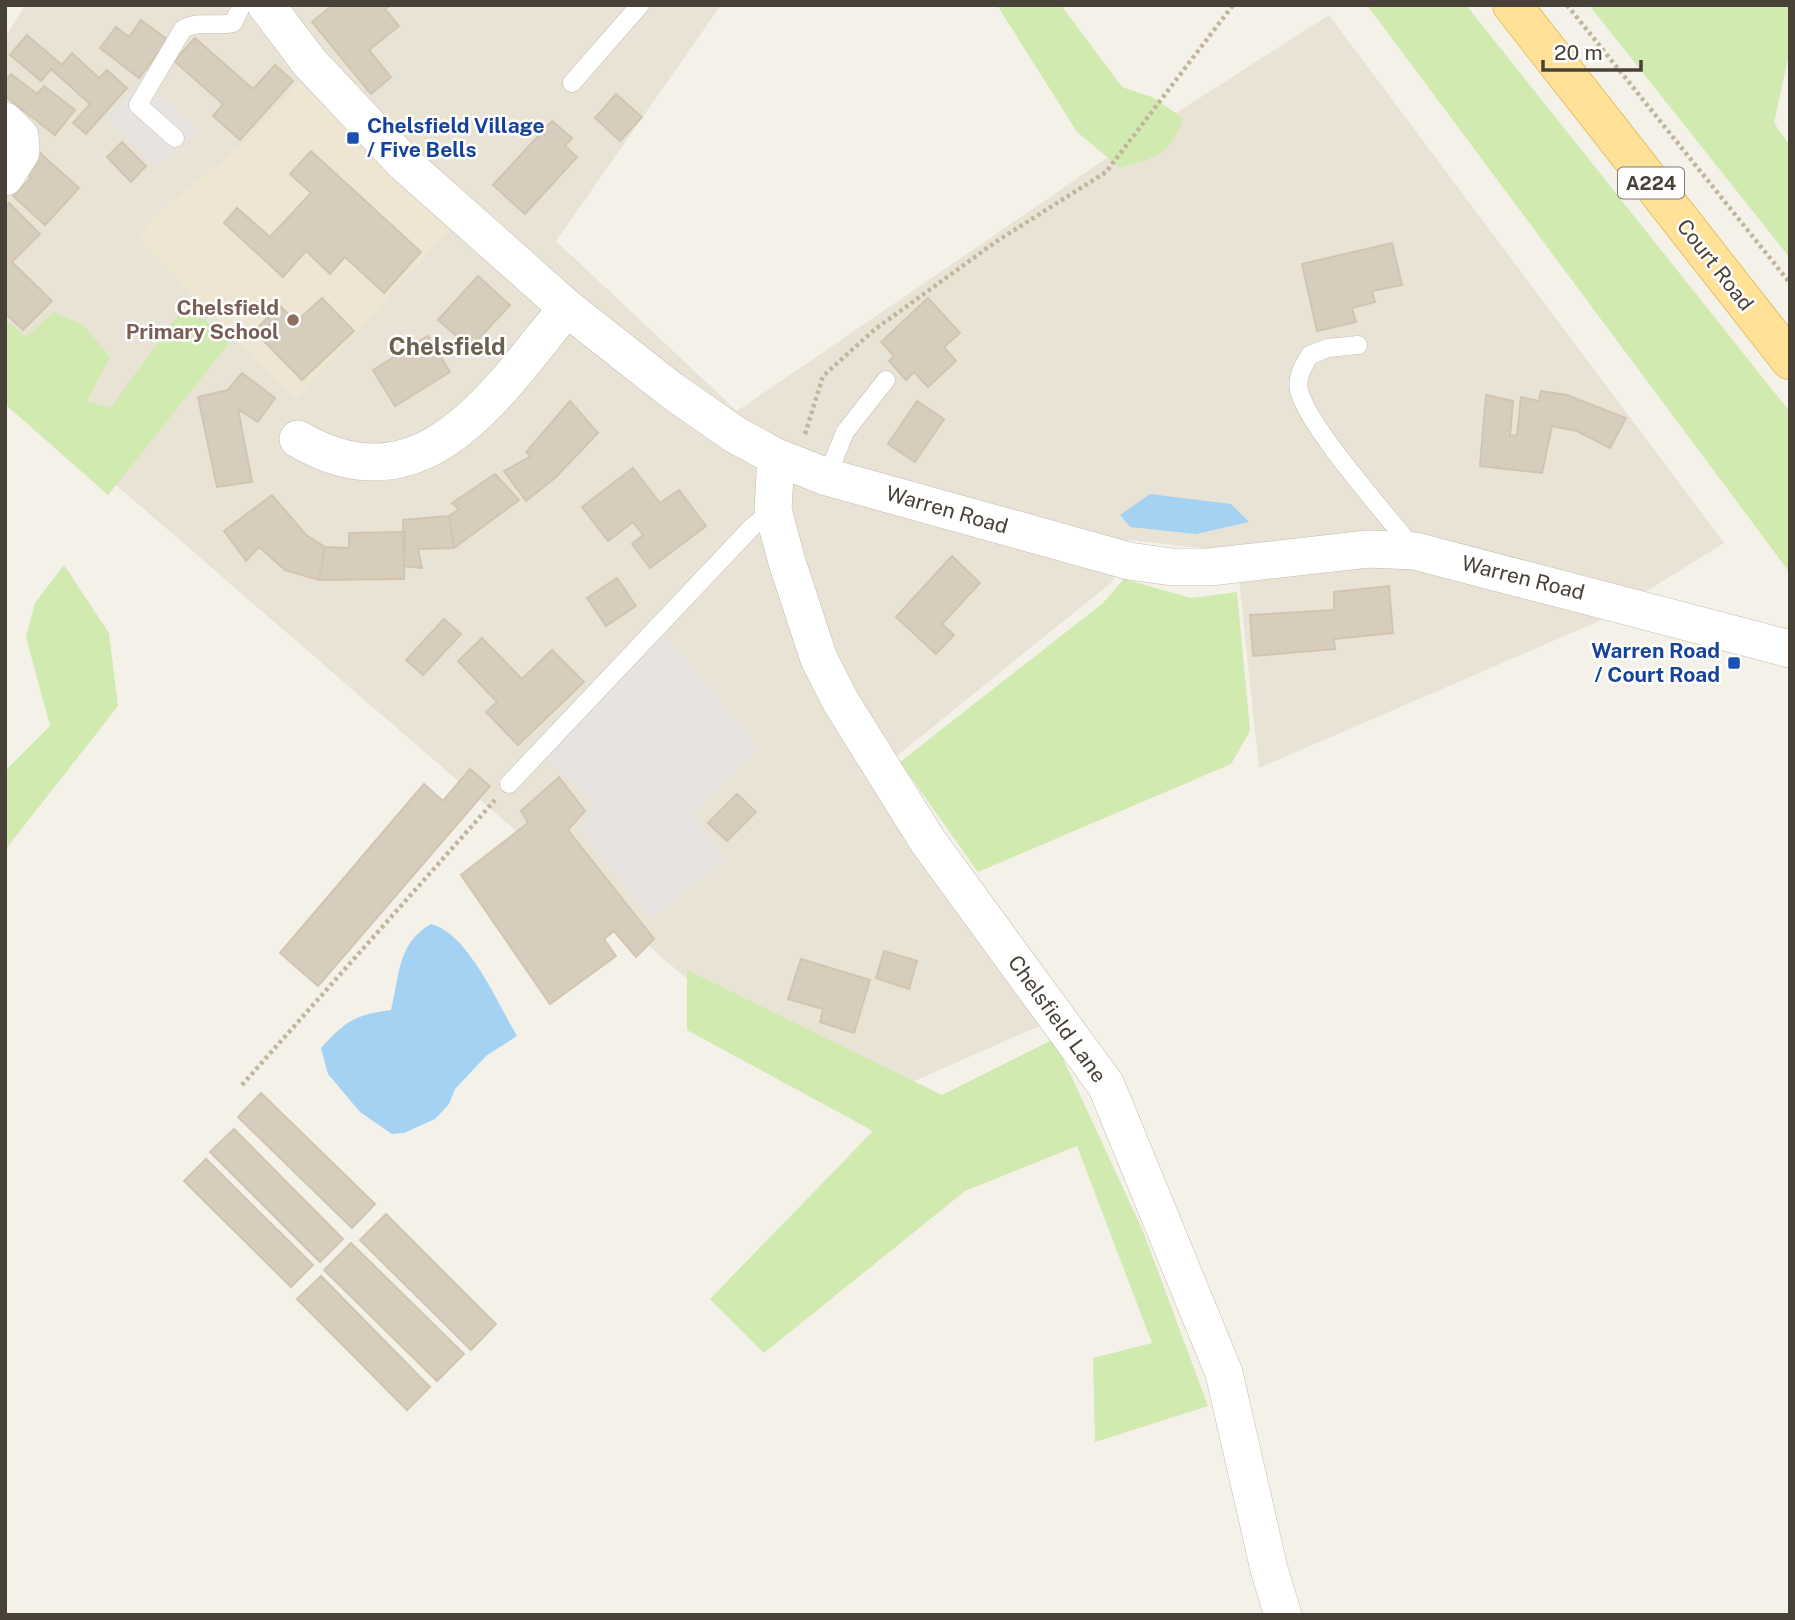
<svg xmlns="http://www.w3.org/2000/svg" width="1795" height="1620" viewBox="0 0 1795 1620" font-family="'Public Sans',sans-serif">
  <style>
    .residential { fill: #e9e3d6 }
    .education { fill: #eee6d2 }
    .green { fill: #d0eab0 }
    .parking { fill: #e6e3e0 }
    .water { fill: #a3d2f2 }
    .building { fill: #d7cdbd; stroke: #d2c5b0; stroke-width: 2 }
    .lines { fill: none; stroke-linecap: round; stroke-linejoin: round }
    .lane-casing { stroke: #c3bcad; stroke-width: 19 }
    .street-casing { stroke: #c3bcad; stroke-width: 38 }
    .primary-casing { stroke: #e7bf64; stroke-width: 40 }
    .path { stroke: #c3b59b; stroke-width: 4.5; stroke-dasharray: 3.5 3.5; stroke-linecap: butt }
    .lane { stroke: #fff; stroke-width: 18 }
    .street { stroke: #fff; stroke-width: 37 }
    .primary { stroke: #ffe197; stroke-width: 38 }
    .transit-dot { fill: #1a4fb4; stroke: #fff; stroke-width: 2.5 }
    .education-dot { fill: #8d6e63; stroke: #fff; stroke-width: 2.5 }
    .labels { text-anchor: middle; stroke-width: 5; stroke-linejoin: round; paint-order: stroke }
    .shield { fill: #fff; stroke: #7f7a73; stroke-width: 2 }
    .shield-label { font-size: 19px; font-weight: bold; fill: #484137 }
    .transit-label { font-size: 21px; font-weight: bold; fill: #164399; stroke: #fff; text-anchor: start }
    .street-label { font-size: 21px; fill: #484137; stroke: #fff }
    .education-label { font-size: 21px; font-weight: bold; fill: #785e54; stroke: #fff; text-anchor: end }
    .quarter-label { font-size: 24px; font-weight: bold; fill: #6b5f4d; stroke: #fff }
  </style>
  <rect width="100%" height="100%" fill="#f4f1e8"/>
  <!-- residential -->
  <path class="residential" d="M 25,5 L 721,5 L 556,241 L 737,411 L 1126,145 L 1329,15 L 1724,543 L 1597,622 L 1259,768 L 1236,552 L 1129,540 L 1112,582 L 898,755 L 866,773 L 1046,1023 L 842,1113 L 5,389 L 5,38 Z"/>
  <!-- education -->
  <path class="education" d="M 299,82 L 449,230 L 296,399 L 139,240 L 154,216 L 242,145 Z"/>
  <!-- green -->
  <path class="green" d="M 997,5 L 1061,5 L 1122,87 L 1152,97 L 1183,118 C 1171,156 1155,157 1120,168 L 1077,132 Z
    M 1367,5 L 1466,5 L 1790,412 L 1790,573 Z
    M 1589,5 L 1790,5 L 1790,49 L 1774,123 L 1790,146 L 1790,258 Z
    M 187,303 L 230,342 L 108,495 L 5,404 L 5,319 L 26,337 L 53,312 L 83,325 L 110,357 L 87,401 L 110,408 Z
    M 64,565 L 109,633 L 118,706 L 5,850 L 5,771 L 50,726 L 26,637 L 35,603 Z
    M 1124,579 L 1191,598 L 1237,592 L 1250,731 L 1231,764 L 978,872 L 900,762 L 1103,603 Z
    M 687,970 L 942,1095 L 1054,1039 L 1143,1231 L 1208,1406 L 1095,1442 L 1093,1358 L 1152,1343 L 1077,1146 L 965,1191 L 764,1353 L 710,1299 L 873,1131 L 687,1030 Z"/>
  <!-- parking -->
  <path class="parking" d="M 145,79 L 198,132 L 154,167 L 107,117 Z
    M 654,622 L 759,748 L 692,815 L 725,861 L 651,918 L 579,828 L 596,804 L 535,748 Z"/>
  <!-- water -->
  <path class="water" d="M 1150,494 L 1231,504 L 1249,522 L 1196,534 L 1130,527 L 1120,515 Z
    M 431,924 C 468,933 498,1004 517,1036 L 486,1056 L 455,1089 L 449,1104 L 435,1119 L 404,1133 L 392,1134 L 360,1112 L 328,1074 L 321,1048 C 346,1021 354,1015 391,1010 C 400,974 397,944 431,924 Z"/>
  <!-- building -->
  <path class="building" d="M 333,5 L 391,5 L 385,9 L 399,26 L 369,50 L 391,77 L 371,94 L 312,22 Z
    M 141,20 L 168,40 L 139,78 L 100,48 L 116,27 L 129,37 Z
    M 27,35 L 62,65 L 72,53 L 99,78 L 107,70 L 127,88 L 86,134 L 73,123 L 90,104 L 51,69 L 41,81 L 10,55 Z
    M 195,38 L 253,89 L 275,65 L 293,81 L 240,140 L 213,116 L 223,104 L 174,61 Z
    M 11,74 L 37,94 L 44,86 L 75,110 L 55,135 L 5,96 L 5,81 Z
    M 616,94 L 642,117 L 620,141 L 595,118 Z
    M 552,121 L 572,138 L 565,146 L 577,157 L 525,214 L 493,185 Z
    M 122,142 L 146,166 L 131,182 L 107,157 Z
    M 311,151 L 421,252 L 384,293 L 345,257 L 330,274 L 306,251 L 283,277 L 224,223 L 237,208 L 270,237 L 311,193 L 290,174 Z
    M 40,153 L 79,188 L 45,225 L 13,196 L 31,178 L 23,170 Z
    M 9,203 L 40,234 L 12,262 L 52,301 L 23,330 L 5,313 L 5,208 Z
    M 1392,243 L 1402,285 L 1372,291 L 1375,302 L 1352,308 L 1356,322 L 1317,331 L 1302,264 Z
    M 478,276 L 510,305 L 470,348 L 438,320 Z
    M 322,298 L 354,331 L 302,380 L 254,331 L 280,306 L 296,322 Z
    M 928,298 L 960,333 L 944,347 L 956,361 L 928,387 L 914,372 L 906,380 L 889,361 L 894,356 L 881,342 Z
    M 428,336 L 450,372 L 395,406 L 373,370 Z
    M 242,373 L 275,398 L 258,422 L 238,409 L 252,482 L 217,487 L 198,397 L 228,390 Z
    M 1541,391 L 1567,395 L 1626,418 L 1610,448 L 1577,431 L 1552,426 L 1542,473 L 1480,466 L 1486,395 L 1513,401 L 1510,436 L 1517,435 L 1521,397 L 1539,401 Z
    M 570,401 L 598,433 L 556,477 L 526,501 L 504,471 L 531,456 L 526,452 Z
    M 917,401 L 944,419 L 915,462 L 888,444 Z
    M 633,468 L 660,503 L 679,490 L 706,526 L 650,568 L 632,544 L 643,535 L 633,522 L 608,541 L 582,507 Z
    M 495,474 L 519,500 L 454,548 L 449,516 L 459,509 L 452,503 Z
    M 272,495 L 306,535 L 325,547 L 319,580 L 285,570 L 259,547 L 246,561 L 224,531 Z
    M 449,516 L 454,548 L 418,549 L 422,568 L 404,566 L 403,520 Z
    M 405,532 L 404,579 L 319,580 L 325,547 L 349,548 L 349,533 Z
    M 952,556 L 980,583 L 942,624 L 954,635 L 936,654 L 896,617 Z
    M 617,578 L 636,606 L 606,626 L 587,598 Z
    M 1389,586 L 1393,633 L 1334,639 L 1335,649 L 1253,656 L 1250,615 L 1334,610 L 1334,592 Z
    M 444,619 L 461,634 L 423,675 L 406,660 Z
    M 482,638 L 522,679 L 552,650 L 584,682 L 518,745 L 486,712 L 497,702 L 458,661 Z
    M 470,769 L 490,786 L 318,986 L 280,953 L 424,784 L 443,801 Z
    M 559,777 L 585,811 L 568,830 L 654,939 L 636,957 L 614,931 L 604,939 L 616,956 L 550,1004 L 461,875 L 528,823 L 521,811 Z
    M 737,794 L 756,812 L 727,841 L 708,823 Z
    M 884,951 L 917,961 L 909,989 L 876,978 Z
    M 801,959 L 870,980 L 854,1033 L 820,1022 L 823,1009 L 788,999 Z
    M 261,1093 L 375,1204 L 352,1228 L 238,1117 Z
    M 234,1129 L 343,1239 L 320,1262 L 210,1152 Z
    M 206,1159 L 313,1265 L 291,1287 L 184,1181 Z
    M 386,1214 L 496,1324 L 471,1350 L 360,1240 Z
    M 351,1243 L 464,1354 L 437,1381 L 324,1270 Z
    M 321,1276 L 430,1387 L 407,1410 L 297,1299 Z"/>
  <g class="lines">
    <defs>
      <path id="lane" d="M 572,83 L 640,5
        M 175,138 L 138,105 L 183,29 C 199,20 215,27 233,23 L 242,5
        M 1358,345 L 1328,348 L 1310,355 C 1304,365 1296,377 1299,390 C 1307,426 1388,516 1415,551
        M 827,477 L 845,432 L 886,380
        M 509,784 L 752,527 L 773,510"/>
      <path id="street" d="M 266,5 L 310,63 L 405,164 L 567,308 L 671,390 L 734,434 L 776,457 L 827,477 L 1129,561 L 1172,567 L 1210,567 L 1368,549 L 1415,551 L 1790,649
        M 5,121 L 20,136 L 21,152 L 5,177
        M 298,439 C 424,513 496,393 567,308
        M 776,457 L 773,510 L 787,562 L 819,659 L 841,702 L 927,840 L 1106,1085 L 1224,1373 L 1269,1569 L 1283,1615"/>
      <path id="primary" d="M 1512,5 L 1790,360"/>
    </defs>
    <!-- lane casing -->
    <use href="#lane" class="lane-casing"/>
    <!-- street casing -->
    <use href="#street" class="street-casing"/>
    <!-- primary casing -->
    <use href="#primary" class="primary-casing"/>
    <!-- path -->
    <path class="path" d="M 1567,5 L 1790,283
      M 805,434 L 823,376 L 874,330 L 997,241 L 1106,172 L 1233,5
      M 242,1085 L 495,800"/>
    <!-- lane -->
    <use href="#lane" class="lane"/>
    <!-- street -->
    <use href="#street" class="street"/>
    <!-- primary -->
    <use href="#primary" class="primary"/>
  </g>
  <!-- markers -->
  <g class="transit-dot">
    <rect x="346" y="131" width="14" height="14" rx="3.5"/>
    <rect x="1727" y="656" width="14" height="14" rx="3.5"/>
  </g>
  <circle class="education-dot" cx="293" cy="320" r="7"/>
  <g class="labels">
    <!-- shield labels -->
    <rect class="shield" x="1618" y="167.5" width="66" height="31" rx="5"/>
    <g class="shield-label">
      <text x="1651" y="190">A224</text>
    </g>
    <!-- transit labels -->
    <g class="transit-label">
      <text x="367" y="133">Chelsfield Village<tspan x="367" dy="24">/ Five Bells</tspan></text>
      <text x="1720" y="658" text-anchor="end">Warren Road<tspan x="1720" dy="24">/ Court Road</tspan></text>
    </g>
    <!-- street labels -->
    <g class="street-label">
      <text transform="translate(1715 265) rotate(52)" y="7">Court Road</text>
      <text transform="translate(947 510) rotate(16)" y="7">Warren Road</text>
      <text transform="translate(1523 578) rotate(14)" y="7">Warren Road</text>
      <text transform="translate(1057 1019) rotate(54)" y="7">Chelsfield Lane</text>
    </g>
    <!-- education labels -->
    <g class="education-label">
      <text x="279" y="315">Chelsfield<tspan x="279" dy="24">Primary School</tspan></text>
    </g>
    <!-- quarter labels -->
    <g class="quarter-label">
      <text x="447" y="355">Chelsfield</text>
    </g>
  </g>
  <!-- border -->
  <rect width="1795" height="1620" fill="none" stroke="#484137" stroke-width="14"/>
  <!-- scale -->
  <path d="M1543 60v10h98v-10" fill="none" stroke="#484137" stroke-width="3.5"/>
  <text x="1554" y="60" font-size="21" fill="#484137" stroke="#ffffff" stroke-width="5" paint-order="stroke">20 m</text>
</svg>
